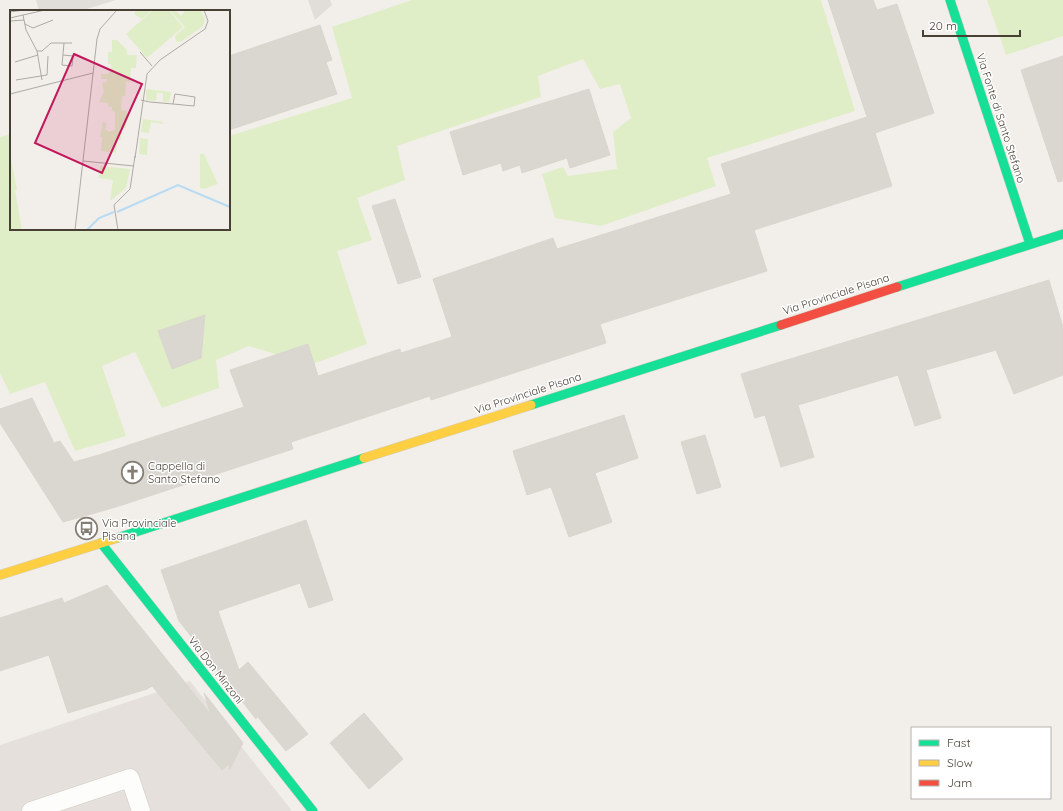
<svg xmlns="http://www.w3.org/2000/svg" width="1063" height="811" viewBox="0 0 1063 811" font-family="Quicksand,sans-serif">
  <style>
    .industrial { fill: #e5e0db }
    .green { fill: #dfeec7 }
    .parking { fill: #e1ded9 }
    .building { fill: #dad6d0; stroke: #dad6cf }
    .lines { fill: none; stroke-linecap: round; stroke-linejoin: round }
    .lane-casing { stroke: #d0cdc7; stroke-width: 19 }
    .fast-casing { stroke: #d3cec1; stroke-width: 10 }
    .slow-casing { stroke: #d3cec1; stroke-width: 10 }
    .jam-casing { stroke: #d3cec1; stroke-width: 10 }
    .lane { stroke: #fdfdfc; stroke-width: 18 }
    .fast { stroke: #16e098; stroke-width: 9 }
    .slow { stroke: #ffcf43; stroke-width: 9 }
    .jam { stroke: #f24e42; stroke-width: 9 }
    .labels { text-anchor: middle; stroke-width: 3; stroke-linejoin: round; paint-order: stroke }
    .street-label { font-size: 11px; fill: #484035; stroke: #fff }
    .poi-label { font-size: 11px; fill: #484035; stroke: #fff; text-anchor: start }
    .inset-river { fill: none; stroke: #b6dbf3; stroke-width: 2 }
    .inset-road { fill: none; stroke: #aea9a2; stroke-width: 1 }
    .view { fill: #c2185b; fill-opacity: 0.15; stroke: #c2185b; stroke-width: 2 }
    .inset-edge { fill: none; stroke: #484035; stroke-width: 2 }
  </style>
  <rect width="100%" height="100%" fill="#f2efea"/>
  <!-- industrial -->
  <path class="industrial" d="M 190,681 L 292,811 L 0,811 L 0,745 Z"/>
  <!-- green -->
  <path class="green" d="M 412,0 L 821,0 L 855,111 L 707,158 L 716,186 L 601,226 L 555,218 L 542,174 L 563,167 L 568,176 L 617,169 L 613,132 L 631,118 L 620,84 L 600,89 L 583,59 L 538,76 L 541,97 L 397,146 L 405,180 L 357,198 L 372,240 L 337,251 L 367,344 L 310,365 L 249,346 L 216,360 L 219,388 L 162,408 L 135,352 L 102,366 L 126,436 L 75,451 L 45,382 L 10,394 L 0,373 L 0,137 L 11,134 L 11,229 L 229,229 L 229,136 L 352,98 L 332,27 Z
    M 987,0 L 1063,0 L 1063,36 L 1006,55 Z"/>
  <!-- parking -->
  <path class="parking" d="M 36,0 L 116,0 L 80,11 L 39,11 Z
    M 308,0 L 330,0 L 332,5 L 315,20 Z"/>
  <!-- building -->
  <path class="building" d="M 828,0 L 873,0 L 877,10 L 897,4 L 934,113 L 875,133 L 892,186 L 754,230 L 767,271 L 600,324 L 606,343 L 431,400 L 430,396 L 291,442 L 293,449 L 116,507 L 63,522 L 0,423 L 0,409 L 32,398 L 54,443 L 60,441 L 74,462 L 99,455 L 244,407 L 230,370 L 308,344 L 318,376 L 400,349 L 401,353 L 452,337 L 433,279 L 553,238 L 557,249 L 731,194 L 721,164 L 867,117 Z
    M 320,25 L 332,60 L 326,62 L 337,94 L 229,130 L 229,56 Z
    M 1063,56 L 1063,181 L 1058,182 L 1021,70 Z
    M 589,89 L 610,155 L 570,168 L 567,158 L 522,173 L 520,165 L 503,171 L 501,163 L 463,175 L 450,132 Z
    M 395,199 L 421,277 L 398,284 L 372,206 Z
    M 1049,280 L 1063,327 L 1063,375 L 1014,394 L 996,350 L 926,370 L 941,418 L 915,426 L 898,375 L 798,405 L 814,457 L 781,467 L 765,415 L 755,418 L 741,374 Z
    M 205,315 L 201,358 L 172,369 L 158,331 Z
    M 624,415 L 638,458 L 595,473 L 612,522 L 569,537 L 551,487 L 527,495 L 513,451 Z
    M 705,435 L 721,487 L 697,494 L 681,442 Z
    M 306,520 L 333,600 L 309,608 L 300,583 L 218,611 L 239,670 L 248,662 L 308,734 L 286,751 L 257,716 L 256,719 L 179,621 L 161,570 Z
    M 107,585 L 211,715 L 204,693 L 243,743 L 230,769 L 229,764 L 222,770 L 152,686 L 147,689 L 68,713 L 49,655 L 0,671 L 0,618 L 62,598 L 64,603 Z
    M 364,713 L 403,759 L 369,789 L 330,743 Z"/>
  <g class="lines">
    <defs>
      <path id="lane" d="M 31,811 L 130,778 L 141,811"/>
      <path id="fast" d="M 950,0 L 1030,244
        M 897,287 L 1063,234
        M 531,405 L 781,325
        M 117,538 L 364,458
        M 101,543 L 313,811"/>
      <path id="slow" d="M 364,458 L 531,405
        M 0,575 L 117,538"/>
      <path id="jam" d="M 781,325 L 897,287"/>
    </defs>
    <!-- lane casing -->
    <use href="#lane" class="lane-casing"/>
    <!-- fast casing -->
    <use href="#fast" class="fast-casing"/>
    <!-- slow casing -->
    <use href="#slow" class="slow-casing"/>
    <!-- jam casing -->
    <use href="#jam" class="jam-casing"/>
    <!-- lane -->
    <use href="#lane" class="lane"/>
    <!-- fast -->
    <use href="#fast" class="fast"/>
    <!-- slow -->
    <use href="#slow" class="slow"/>
    <!-- jam -->
    <use href="#jam" class="jam"/>
  </g>
  <!-- icons -->
  <defs>
    <symbol id="church-ring" viewBox="-11 -11 22 22"><circle r="9.5" fill="#fff" stroke="#847d74" stroke-width="1.5"/><path d="M-1.2-6h2.4v3.5h3.3v2.4h-3.3V6h-2.4V-.1h-3.3v-2.4h3.3Z" fill="#847d74"/></symbol>
    <symbol id="bus-ring" viewBox="-11 -11 22 22"><circle r="9.5" fill="#fff" stroke="#847d74" stroke-width="1.5"/><path d="M-5-6H5V4H4V6H2V4H-2V6H-4V4H-5ZM-3.5-4V0h7V-4ZM-3.5 1.2v1.5H-2V1.2ZM2 1.2v1.5H3.5V1.2Z" fill="#847d74"/></symbol>
  </defs>
  <g fill-rule="evenodd">
    <use href="#church-ring" x="120" y="460" width="25" height="25"/>
    <use href="#bus-ring" x="74" y="516" width="25" height="25"/>
  </g>
  <g class="labels">
    <!-- street labels -->
    <g class="street-label">
      <text transform="translate(1001 118) rotate(72)" y="4">Via Fonte di Santo Stefano</text>
      <text transform="translate(836 294) rotate(-18)" y="4">Via Provinciale Pisana</text>
      <text transform="translate(528 393) rotate(-18)" y="4">Via Provinciale Pisana</text>
      <text transform="translate(216 670) rotate(52)" y="4">Via Don Minzoni</text>
    </g>
    <!-- poi labels -->
    <g class="poi-label">
      <text x="148" y="470">Cappella di<tspan x="148" dy="13">Santo Stefano</tspan></text>
      <text x="102" y="527">Via Provinciale<tspan x="102" dy="13">Pisana</tspan></text>
    </g>
  </g>
  <!-- overview -->
  <g transform="translate(10 10)">
    <rect width="220" height="220" fill="#f2efea"/>
    <path d="M 126,0 L 142,0 L 132,9 L 124,4 ZM 143,0 L 159,0 L 173,17 L 137,48 L 116,24 ZM 160,0 L 165,0 L 171,6 L 175,0 L 191,0 L 195,10 L 193,16 L 172,31 L 166,32 L 165,26 L 175,17 ZM 102,30 L 107,30 L 117,40 L 117,45 L 127,45 L 126,58 L 121,58 L 120,72 L 116,72 L 115,86 L 112,86 L 111,100 L 117,101 L 116,118 L 112,118 L 111,130 L 107,130 L 106,143 L 91,141 L 92,127 L 90,127 L 93,112 L 97,113 L 95,119 L 99,122 L 105,120 L 105,102 L 102,101 L 102,97 L 98,96 L 98,93 L 89,92 L 94,82 L 92,73 L 97,72 L 97,69 L 91,69 L 91,64 L 98,64 L 101,60 L 101,54 L 98,54 L 98,42 L 102,42 ZM 136,79 L 161,82 L 159,92 L 153,92 L 153,83 L 147,83 L 146,91 L 136,90 ZM 133,109 L 153,112 L 153,114 L 141,112 L 139,123 L 131,122 ZM 130,128 L 138,129 L 137,145 L 129,144 ZM 0,144 L 7,180 L 5,180 L 12,220 L 0,220 ZM 190,144 L 194,144 L 208,174 L 194,179 L 190,178 ZM 90,156 L 120,159 L 116,178 L 100,191 L 103,170 L 89,168 Z" fill="#dfeec7"/>
    <path class="inset-river" d="M 107,202 L 168,175 L 220,197M 77,220 L 89,208 L 104,202"/>
    <path class="inset-road" d="M 0,2 L 14,0M 13,5 L 16,20 L 27,41 L 32,70M 0,8 L 35,0M 0,11 L 14,10M 15,14 L 23,18 L 43,10M 27,41 L 32,41 L 41,33 L 62,33M 130,42 L 142,56M 53,45 L 63,46 L 62,56 L 52,55 L 54,33M 5,52 L 28,45M 6,70 L 37,65 L 38,46M 0,84 L 83,63M 131,90 L 140,92 L 163,94 L 184,96 L 185,87 L 165,84 L 163,94M 125,148 L 137,64 L 150,50 L 195,19 L 198,11 L 194,0M 73,151 L 124,156M 65,220 L 87,29 L 90,19 L 107,0M 108,220 L 104,195 L 120,179 L 125,146"/>
    <path class="view" d="M 64,44 L 132,74 L 92,163 L 25,133 Z"/>
    <rect width="220" height="220" class="inset-edge"/>
  </g>
  <!-- legend -->
  <rect x="911" y="727" width="140" height="72" fill="#ffffff" stroke="#b6b3ae"/>
  <rect x="919" y="740" width="20" height="6" fill="#16e098" stroke="#b6b3ae"/>
  <text x="947" y="747" font-size="12" fill="#484035">Fast</text>
  <rect x="919" y="760" width="20" height="6" fill="#ffcf43" stroke="#b6b3ae"/>
  <text x="947" y="767" font-size="12" fill="#484035">Slow</text>
  <rect x="919" y="780" width="20" height="6" fill="#f24e42" stroke="#b6b3ae"/>
  <text x="947" y="787" font-size="12" fill="#484035">Jam</text>
  <!-- scale -->
  <path d="M923 30v6h97v-6" fill="none" stroke="#484035" stroke-width="2"/>
  <text x="929" y="30" font-size="12" fill="#484035" stroke="#ffffff" stroke-width="3" paint-order="stroke">20 m</text>
</svg>
